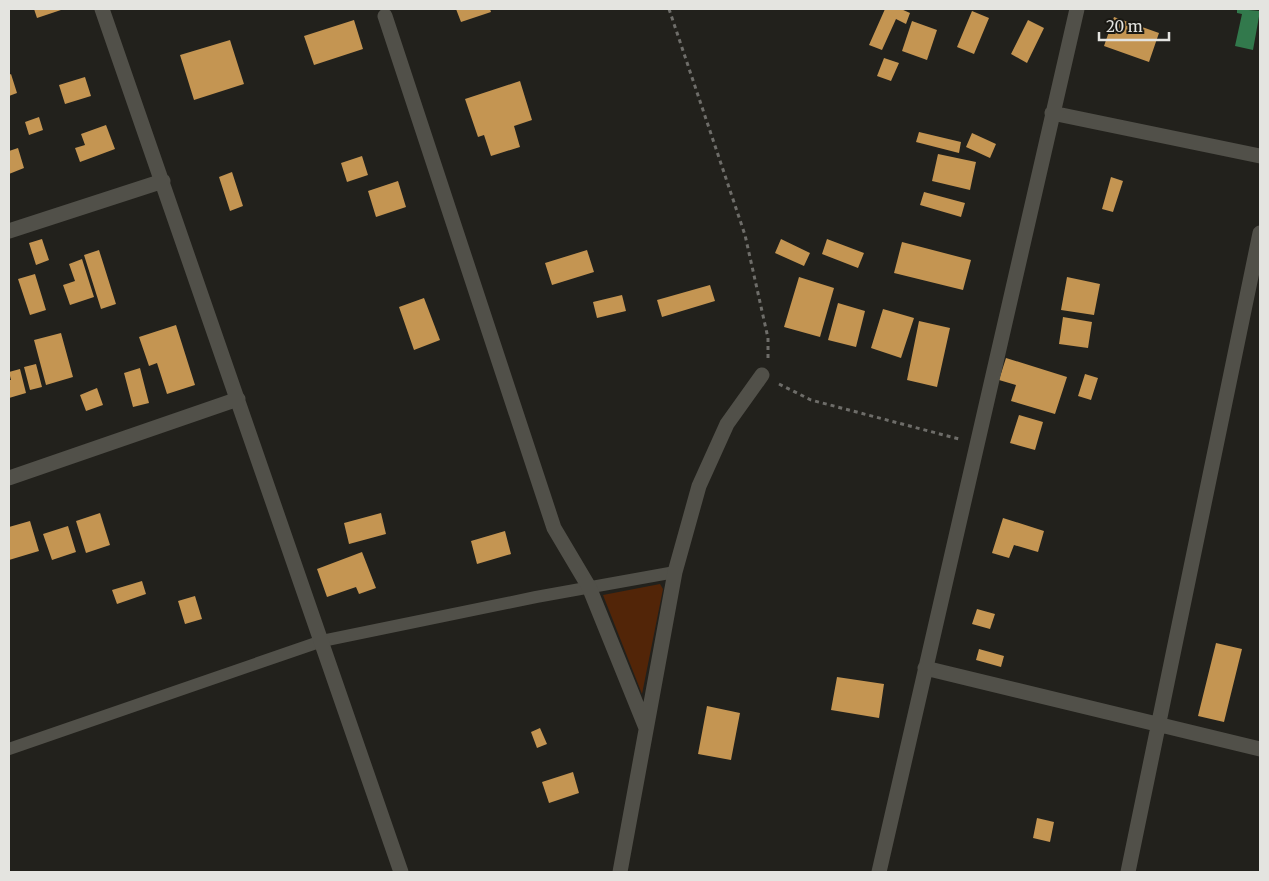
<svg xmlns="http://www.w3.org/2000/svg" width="1269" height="881" viewBox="0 0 1269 881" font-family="Merriweather,serif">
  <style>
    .green { fill: #522508 }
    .water { fill: #32794c }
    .building { fill: #c49552 }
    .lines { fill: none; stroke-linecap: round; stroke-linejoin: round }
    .path { stroke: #6e6d69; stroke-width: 3; stroke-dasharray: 4 4; stroke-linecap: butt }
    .service { stroke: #515049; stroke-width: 12 }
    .minor { stroke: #515049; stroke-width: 15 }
  </style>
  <rect width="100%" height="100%" fill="#22211c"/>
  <!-- green -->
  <path class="green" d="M 660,584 L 663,589 L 642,694 L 603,595 Z"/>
  <!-- water -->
  <path class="water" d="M 1237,9 L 1260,11 L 1253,50 L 1235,46 L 1242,14 L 1237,13 Z"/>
  <!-- building -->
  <path class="building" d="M 34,9 L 60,9 L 61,10 L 37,18 Z
    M 456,9 L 490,9 L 491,12 L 461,22 Z
    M 885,9 L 901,9 L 910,13 L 906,24 L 896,19 L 882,50 L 869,45 Z
    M 972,11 L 989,18 L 974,54 L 957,47 Z
    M 1114,17 L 1159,33 L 1149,62 L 1104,46 Z
    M 354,20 L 363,49 L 314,65 L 304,36 Z
    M 1028,20 L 1044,28 L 1027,63 L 1011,54 Z
    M 912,21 L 937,30 L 927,60 L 902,51 Z
    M 230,40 L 244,84 L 194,100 L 180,55 Z
    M 884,58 L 899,63 L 891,81 L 877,76 Z
    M 11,74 L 17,93 L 9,96 L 9,75 Z
    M 85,77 L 91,96 L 65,104 L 59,85 Z
    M 520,81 L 532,120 L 514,126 L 520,147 L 491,156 L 484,135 L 478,137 L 465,99 Z
    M 39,117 L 43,130 L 29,135 L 25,122 Z
    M 106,125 L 115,149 L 80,162 L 75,148 L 85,145 L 81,134 Z
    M 919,132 L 961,142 L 959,153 L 916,142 Z
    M 972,133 L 996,144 L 990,158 L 966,147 Z
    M 18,148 L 24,168 L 9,174 L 9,151 Z
    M 938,154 L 976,162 L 970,190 L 932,181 Z
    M 362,156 L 368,175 L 347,182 L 341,163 Z
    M 232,172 L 243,206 L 230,211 L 219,177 Z
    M 1111,177 L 1123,181 L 1113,212 L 1102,209 Z
    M 398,181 L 406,207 L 376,217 L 368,191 Z
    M 924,192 L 965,203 L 961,217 L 920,205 Z
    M 42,239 L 49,260 L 36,265 L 29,243 Z
    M 781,239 L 810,253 L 804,266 L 775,253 Z
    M 827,239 L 864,253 L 858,268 L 822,254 Z
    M 902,242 L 971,260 L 963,290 L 894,273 Z
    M 99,250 L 116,304 L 101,309 L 84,255 Z
    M 587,250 L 594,272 L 552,285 L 545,263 Z
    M 82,259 L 94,297 L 70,305 L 63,285 L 75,281 L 69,264 Z
    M 35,274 L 46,310 L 30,315 L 18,279 Z
    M 799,277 L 834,288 L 820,337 L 784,327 Z
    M 1067,277 L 1100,284 L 1094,315 L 1061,310 Z
    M 710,285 L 715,301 L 662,317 L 657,300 Z
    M 622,295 L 626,311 L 597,318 L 593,302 Z
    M 424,298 L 440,340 L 414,350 L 399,307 Z
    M 838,303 L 865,311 L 856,347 L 828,340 Z
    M 883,309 L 914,318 L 901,358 L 871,348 Z
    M 1063,317 L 1092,322 L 1088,348 L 1059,344 Z
    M 919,321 L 950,328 L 937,387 L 907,380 Z
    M 176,325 L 195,385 L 167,394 L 157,363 L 149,366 L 139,337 Z
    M 61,333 L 73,377 L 46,385 L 34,340 Z
    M 1006,358 L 1067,377 L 1055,414 L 1011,401 L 1016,385 L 999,380 Z
    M 36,364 L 42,387 L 30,390 L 24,367 Z
    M 140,368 L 149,403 L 133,407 L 124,373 Z
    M 20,369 L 26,393 L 9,398 L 9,380 L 11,380 L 9,372 Z
    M 1085,374 L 1098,378 L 1091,400 L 1078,396 Z
    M 97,388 L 103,405 L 86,411 L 80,395 Z
    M 1019,415 L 1043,422 L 1035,450 L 1010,443 Z
    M 100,513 L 110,545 L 86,553 L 76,521 Z
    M 381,513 L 386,534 L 349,544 L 344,523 Z
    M 1003,518 L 1044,531 L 1038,552 L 1014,545 L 1009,558 L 992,553 Z
    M 30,521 L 39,551 L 9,560 L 9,527 Z
    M 68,526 L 76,552 L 52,560 L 43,534 Z
    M 505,531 L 511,554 L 477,564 L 471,541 Z
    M 362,552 L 376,588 L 359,594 L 356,587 L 327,597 L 317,569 Z
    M 142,581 L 146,594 L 117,604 L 112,590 Z
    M 195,596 L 202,619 L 185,624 L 178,601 Z
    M 977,609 L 995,614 L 990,629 L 972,624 Z
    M 1216,643 L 1242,649 L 1224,722 L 1198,716 Z
    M 979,649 L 1004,656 L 1001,667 L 976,660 Z
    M 837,677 L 884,684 L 879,718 L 831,710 Z
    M 707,706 L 740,713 L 731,760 L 698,754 Z
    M 540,728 L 547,744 L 537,748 L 531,732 Z
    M 573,772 L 579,793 L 549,803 L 542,782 Z
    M 1037,818 L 1054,822 L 1050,842 L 1033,838 Z"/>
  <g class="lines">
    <!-- path -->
    <path class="path" d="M 669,9 L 745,235 L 768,338 L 768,359
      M 779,384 L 811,400 L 959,439"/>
    <!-- service -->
    <path class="service" d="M 9,749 L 322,641 L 536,597 L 675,572"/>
    <!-- minor -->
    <path class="minor" d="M 102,9 L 401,872
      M 385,16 L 554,528 L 589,587 L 646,728
      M 1052,113 L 1260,156
      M 9,231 L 163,181
      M 9,478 L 238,399
      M 925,668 L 1260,749
      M 620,872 L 675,572 L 699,486 L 727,424 L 762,375
      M 879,872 L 1077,9
      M 1128,872 L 1260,233"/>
  </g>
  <!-- border -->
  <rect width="1269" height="881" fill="none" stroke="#e4e4e0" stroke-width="20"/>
  <!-- scale -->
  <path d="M1099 32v8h70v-8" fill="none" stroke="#e4e4e0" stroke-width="2.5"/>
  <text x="1106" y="32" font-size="15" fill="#e4e4e0" stroke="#191813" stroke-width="4" paint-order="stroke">20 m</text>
</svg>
